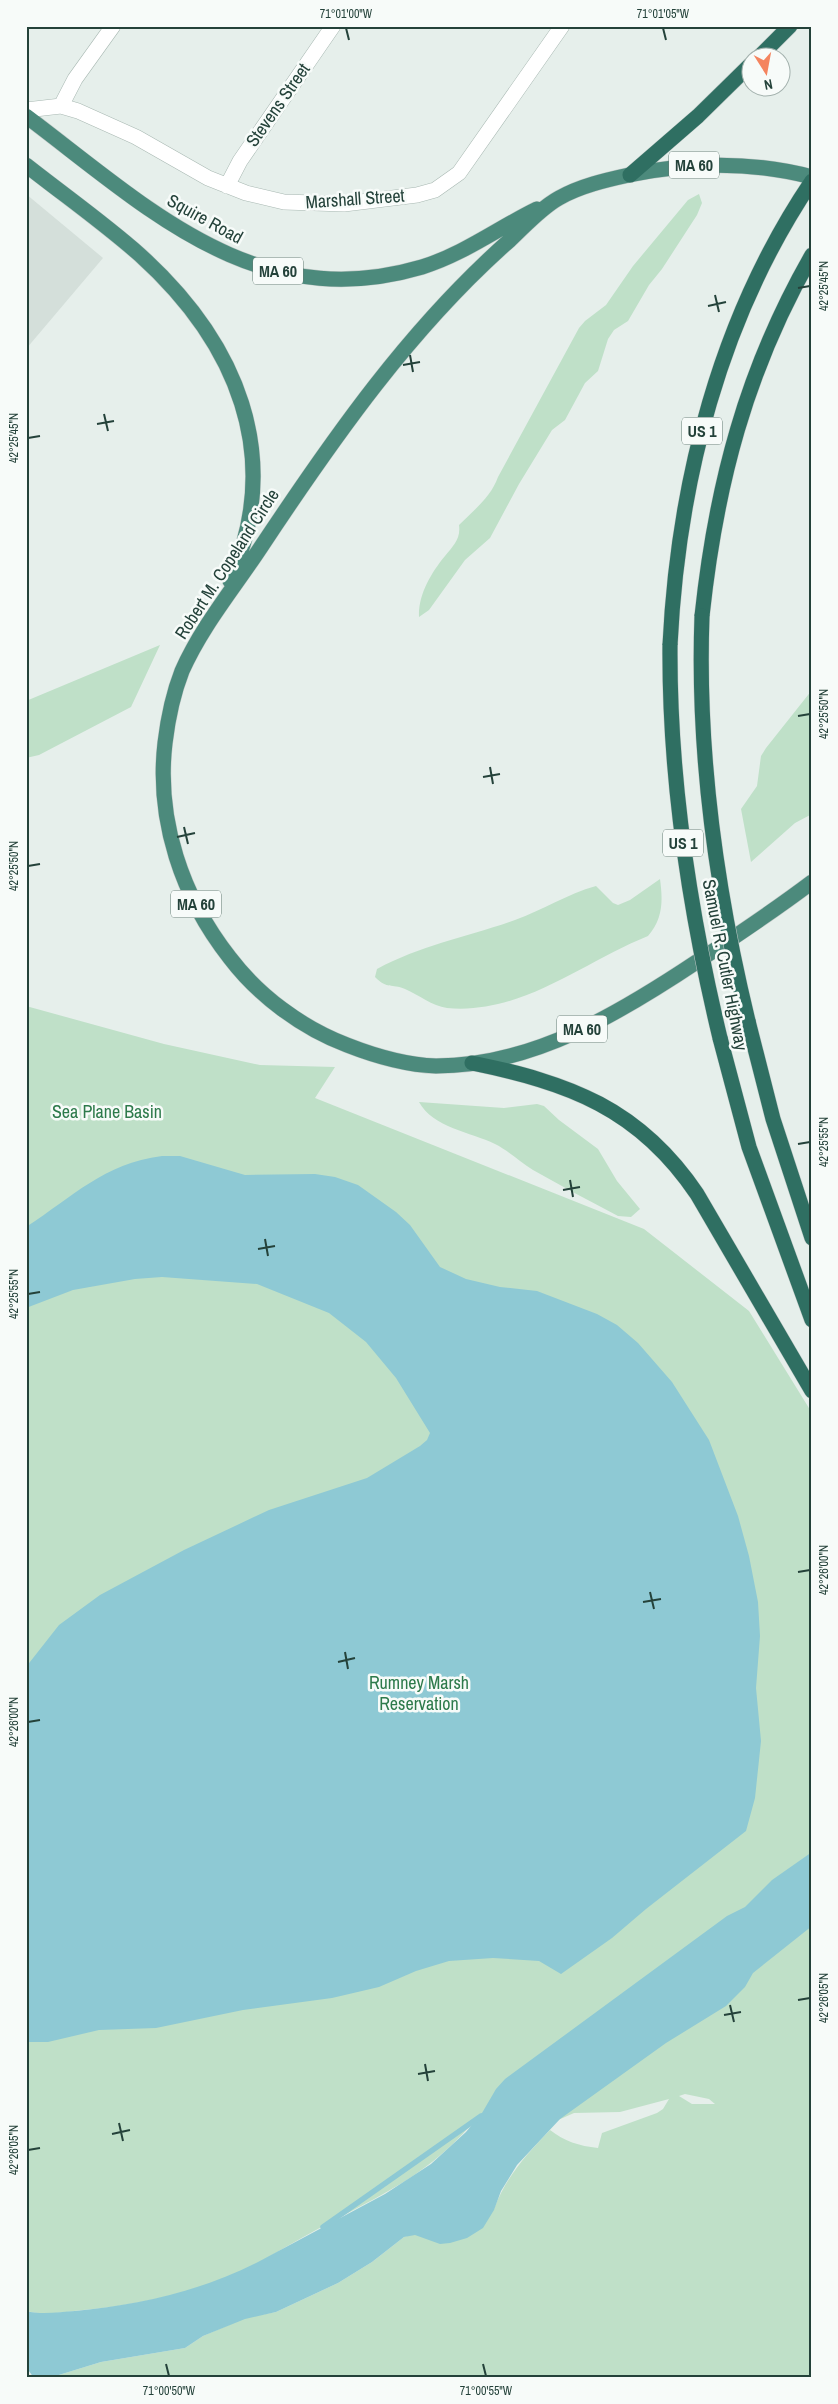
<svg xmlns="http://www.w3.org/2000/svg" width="838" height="2404" viewBox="0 0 838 2404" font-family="'Archivo Narrow',sans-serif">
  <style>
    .built { fill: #d4dfda }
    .green { fill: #bfe0c8; fill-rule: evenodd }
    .water { fill: #8ec9d4 }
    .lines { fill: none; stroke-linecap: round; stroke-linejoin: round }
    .stream { stroke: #8ec9d4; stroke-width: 5.5 }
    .minor-casing { stroke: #a8b8b2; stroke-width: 16 }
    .trunk-casing { stroke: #c2cac8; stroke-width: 16 }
    .motorway-casing { stroke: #c2cac8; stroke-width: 16 }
    .minor { stroke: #fff; stroke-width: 15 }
    .trunk { stroke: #4c8a7c; stroke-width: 15 }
    .motorway { stroke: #2f6f62; stroke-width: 15 }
    .motorway-bridge-casing { stroke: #c2cac8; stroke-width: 16; stroke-linecap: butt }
    .motorway-bridge { stroke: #2f6f62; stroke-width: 15 }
    .ticks { fill: none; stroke: #24423a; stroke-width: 2 }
    .labels { text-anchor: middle; stroke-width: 5; stroke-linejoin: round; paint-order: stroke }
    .shield { fill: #f7fbf9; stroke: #637a73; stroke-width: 1 }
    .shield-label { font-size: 16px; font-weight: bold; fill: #24423a }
    .street-label { font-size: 18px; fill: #24423a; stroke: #f7fbf9 }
    .park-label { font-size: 18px; fill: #2d7a4b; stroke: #f7fbf9 }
    .neatline { fill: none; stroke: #24423a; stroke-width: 2 }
    .ticks-label { font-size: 12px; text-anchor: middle; fill: #24423a }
  </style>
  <rect width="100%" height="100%" fill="#e6efeb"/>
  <!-- built -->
  <path class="built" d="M 26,194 L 103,258 L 26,349 Z"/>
  <!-- green -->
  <path class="green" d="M 699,194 L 702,203 L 697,215 L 662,269 L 649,285 L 628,321 L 614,330 L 608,339 L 598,371 L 585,383 L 565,420 L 552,430 L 519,484 L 490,538 L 465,560 L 429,610 L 419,617 C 418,595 431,573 445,556 C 453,546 461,539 459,525 C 474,510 491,497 498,477 L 579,328 L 585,321 L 606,305 L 633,266 L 688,200 Z
    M 160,645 L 131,707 L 39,755 L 26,758 L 26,701 Z
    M 812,690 L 812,814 L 795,823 L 751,862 L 741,809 L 757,786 L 761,756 L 766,748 Z
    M 660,879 C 663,901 663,919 648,936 C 583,962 522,1015 447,1008 C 432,1006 419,995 405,989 C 391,983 388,990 375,977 L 377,969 C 421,945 468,937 515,920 C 543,910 567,894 596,886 L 613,903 L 618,905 L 630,900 Z
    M 26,1006 L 164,1044 L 260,1065 L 335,1067 L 315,1098 L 644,1229 L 749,1311 L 812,1413 L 812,2378 L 49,2378 L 101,2362 L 185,2348 L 203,2336 L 245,2318 L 276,2312 L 338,2283 L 372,2262 L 404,2237 L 494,2209 C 506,2177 526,2155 550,2130 C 564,2141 579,2146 598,2148 L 602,2133 L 657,2113 L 663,2109 L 669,2099 L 620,2112 L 574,2113 L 549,2124 L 481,2113 C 431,2175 384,2193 316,2230 C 289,2244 262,2263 233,2275 C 186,2294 134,2306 83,2310 C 65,2312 44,2316 26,2311 ZM 685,2094 L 709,2099 L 715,2104 L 692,2104 L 679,2096 Z
    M 419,1102 L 504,1108 L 537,1104 L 544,1106 L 559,1120 L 598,1149 L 617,1181 L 640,1209 L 631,1217 L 618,1216 C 590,1201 561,1186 533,1170 C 520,1162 509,1151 495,1144 C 471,1132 433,1128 419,1102 Z"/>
  <!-- water -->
  <path class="water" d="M 162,1156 L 180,1156 L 245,1175 L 315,1174 L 335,1177 L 358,1185 L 396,1212 L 410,1225 L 440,1267 L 466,1279 L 500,1287 L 537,1291 L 597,1314 L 617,1325 L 638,1343 L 672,1382 L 709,1440 L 738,1516 L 749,1556 L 758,1602 L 760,1636 L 756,1688 L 761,1741 L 755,1798 L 746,1831 L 646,1909 L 612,1938 L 561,1974 L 539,1961 L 493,1958 L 449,1961 L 416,1971 L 379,1987 L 332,1998 L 243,2010 L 156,2028 L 99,2030 L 48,2042 L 26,2042 L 26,1667 L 59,1625 L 100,1595 L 184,1550 L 269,1510 L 367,1478 L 420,1446 L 427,1440 L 430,1433 L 396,1378 L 366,1342 L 329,1313 L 257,1284 L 162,1277 L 135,1279 L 73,1290 L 26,1308 L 26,1227 C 74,1196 103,1164 162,1156 Z
    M 812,1852 L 812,1926 L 753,1973 L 745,1987 L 726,2006 L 666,2043 L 560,2119 L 517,2165 L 501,2191 L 494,2210 L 483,2228 L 467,2238 L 450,2243 L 440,2244 L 415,2235 L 404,2237 L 372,2262 L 338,2283 L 276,2312 L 245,2319 L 203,2336 L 185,2348 L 101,2362 L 49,2378 L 34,2378 L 26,2367 L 26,2311 C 41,2315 60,2312 75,2311 C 139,2305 201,2291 258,2262 L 385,2194 L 431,2164 L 466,2132 L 482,2113 L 496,2089 L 505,2079 L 727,1916 L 745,1907 L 772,1880 Z"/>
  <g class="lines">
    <!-- stream -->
    <path class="stream" d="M 323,2227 L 481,2116"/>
    <defs>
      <path id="minor" d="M 61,106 L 75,79 L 113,26
        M 26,110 L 61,106 L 78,111 L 136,137 L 208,178 L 246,193 L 284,202 L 344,204 L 417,195 L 435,190 L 459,173 L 562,26
        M 227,186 L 240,161 L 333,26"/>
      <path id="trunk" d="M 26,116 C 147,207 256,316 422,267 C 464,254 498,228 537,209
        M 26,165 C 64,195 104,223 140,255 C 236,342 285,455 230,581
        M 812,177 C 751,161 691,162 629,175 C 606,180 580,186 559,198 C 541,208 525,226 510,240 C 411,327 334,437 261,547 C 234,588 202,626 182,671 C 173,694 168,718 165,743 C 156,820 182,897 230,958 C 259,996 302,1028 347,1045 C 375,1056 406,1065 436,1066 C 533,1066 620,1013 698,961 C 736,936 775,910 812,882"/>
      <path id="motorway" d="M 758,58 L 790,26
        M 630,175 L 698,116 L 750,65
        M 702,616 C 716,485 746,370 812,255
        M 670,645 C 678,482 720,317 812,181
        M 748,1021 L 773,1119 L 812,1238
        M 720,1038 L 749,1147 L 812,1320
        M 472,1063 C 569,1083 639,1108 697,1194 L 812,1391"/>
    </defs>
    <!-- minor casing -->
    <use href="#minor" class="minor-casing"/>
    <!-- trunk casing -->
    <use href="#trunk" class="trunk-casing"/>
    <!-- motorway casing -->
    <use href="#motorway" class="motorway-casing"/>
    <!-- minor -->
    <use href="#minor" class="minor"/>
    <!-- trunk -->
    <use href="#trunk" class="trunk"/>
    <!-- motorway -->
    <use href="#motorway" class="motorway"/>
    <defs>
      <path id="motorway-bridge" d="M 702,616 C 697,752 716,889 748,1021
        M 670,645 C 669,777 689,909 720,1038"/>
    </defs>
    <!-- motorway-bridge casing -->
    <use href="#motorway-bridge" class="motorway-bridge-casing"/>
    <!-- motorway-bridge -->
    <use href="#motorway-bridge" class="motorway-bridge"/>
  </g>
  <!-- ticks -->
  <path class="ticks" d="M 346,28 L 349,40M 663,28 L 666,40M 798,288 L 810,286M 715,295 L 719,312M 708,306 L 726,302M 410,355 L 413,372M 403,365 L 420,362M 104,414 L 108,431M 97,424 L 114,421M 28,438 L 40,436M 798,716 L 810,714M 490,767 L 493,784M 483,777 L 500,774M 184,827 L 188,844M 177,837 L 195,833M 28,866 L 40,864M 798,1144 L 810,1142M 570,1180 L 573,1197M 563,1190 L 580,1187M 265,1239 L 268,1256M 258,1249 L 275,1246M 28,1294 L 40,1292M 798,1572 L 810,1570M 650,1592 L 654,1609M 643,1602 L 661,1599M 345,1652 L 348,1669M 338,1662 L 355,1658M 28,1722 L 40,1720M 798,2000 L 810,1998M 730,2005 L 734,2022M 724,2015 L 741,2012M 425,2064 L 428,2081M 418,2074 L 435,2071M 119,2123 L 123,2141M 112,2134 L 130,2130M 28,2150 L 40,2148M 166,2364 L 169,2376M 483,2364 L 486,2376"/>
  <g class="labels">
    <!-- shield labels -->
    <g class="shield">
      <rect x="669" y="151.5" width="50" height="27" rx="4"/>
      <rect x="253" y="257.5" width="50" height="27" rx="4"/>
      <rect x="682" y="417.5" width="40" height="27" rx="4"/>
      <rect x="663" y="829.5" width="40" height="27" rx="4"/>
      <rect x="171" y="890.5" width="50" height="27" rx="4"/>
      <rect x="557" y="1015.5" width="50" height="27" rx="4"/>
    </g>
    <g class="shield-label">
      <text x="694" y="171">MA 60</text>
      <text x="278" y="277">MA 60</text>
      <text x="702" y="437">US 1</text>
      <text x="683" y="849">US 1</text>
      <text x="196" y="910">MA 60</text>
      <text x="582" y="1035">MA 60</text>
    </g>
    <!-- street labels -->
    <g class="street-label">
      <text transform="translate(278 105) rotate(-55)" y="6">Stevens Street</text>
      <text transform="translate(355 199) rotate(-4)" y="6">Marshall Street</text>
      <text transform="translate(205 219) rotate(29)" y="6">Squire Road</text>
      <text transform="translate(227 564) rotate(-57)" y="6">Robert M. Copeland Circle</text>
      <text transform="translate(725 965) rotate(79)" y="6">Samuel R. Cutler Highway</text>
    </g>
    <!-- park labels -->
    <g class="park-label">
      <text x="107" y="1118">Sea Plane Basin</text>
      <text x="419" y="1689">Rumney Marsh<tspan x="419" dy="21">Reservation</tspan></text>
    </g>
  </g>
  <!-- border -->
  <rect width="838" height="2404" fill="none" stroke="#f7fbf9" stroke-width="55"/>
  <!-- north arrow -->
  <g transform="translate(766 72) rotate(169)"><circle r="24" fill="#f7fbf9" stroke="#a3b1ad"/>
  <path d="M0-4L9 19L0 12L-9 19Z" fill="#f4845f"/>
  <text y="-8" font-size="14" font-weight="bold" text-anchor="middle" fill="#24423a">N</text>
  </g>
  <rect x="28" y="28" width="782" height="2348" class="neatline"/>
  <g class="ticks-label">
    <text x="346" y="18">71°01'00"W</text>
    <text x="663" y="18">71°01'05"W</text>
    <text transform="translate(824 286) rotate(-90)" y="4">42°25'45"N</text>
    <text transform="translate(14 438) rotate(-90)" y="4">42°25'45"N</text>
    <text transform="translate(824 714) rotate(-90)" y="4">42°25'50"N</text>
    <text transform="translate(14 866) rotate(-90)" y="4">42°25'50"N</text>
    <text transform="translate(824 1142) rotate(-90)" y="4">42°25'55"N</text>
    <text transform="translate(14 1294) rotate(-90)" y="4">42°25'55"N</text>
    <text transform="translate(824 1570) rotate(-90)" y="4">42°26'00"N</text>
    <text transform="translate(14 1722) rotate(-90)" y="4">42°26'00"N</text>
    <text transform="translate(824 1998) rotate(-90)" y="4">42°26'05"N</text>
    <text transform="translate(14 2150) rotate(-90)" y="4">42°26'05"N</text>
    <text x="169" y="2395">71°00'50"W</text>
    <text x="486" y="2395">71°00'55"W</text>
  </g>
</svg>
